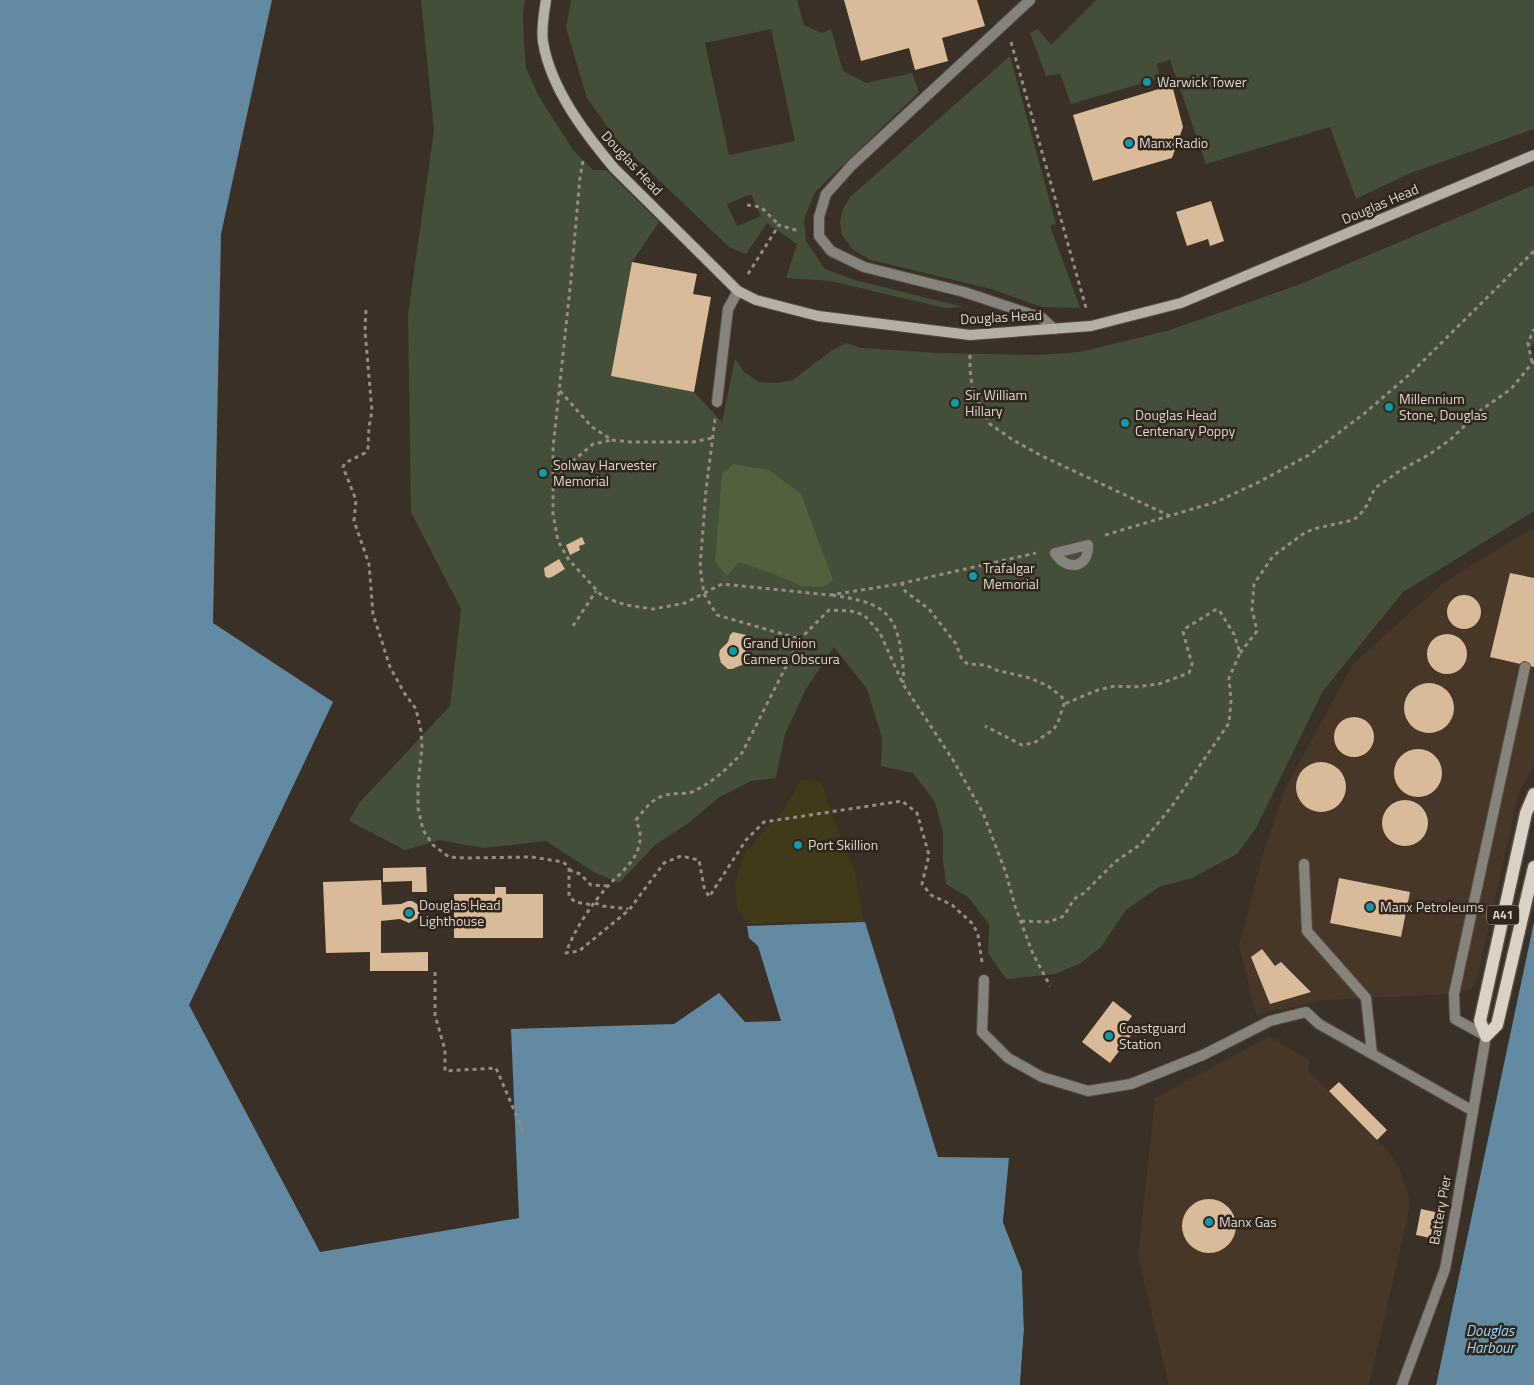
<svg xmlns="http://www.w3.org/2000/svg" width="1534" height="1385" viewBox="0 0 1534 1385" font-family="'Titillium Web',sans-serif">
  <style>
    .built { fill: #473728 }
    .green { fill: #444f39; fill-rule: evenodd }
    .forest { fill: #51613e }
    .sand { fill: #423919 }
    .water { fill: #638aa3 }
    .pier { fill: #3a3025 }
    .building { fill: #d9ba99 }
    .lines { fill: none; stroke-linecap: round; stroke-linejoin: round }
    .lane-casing { stroke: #574e44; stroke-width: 12 }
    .street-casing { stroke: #574e44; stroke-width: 12 }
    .secondary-casing { stroke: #574e44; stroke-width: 12 }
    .primary-casing { stroke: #574e44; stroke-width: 15 }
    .path { stroke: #948b83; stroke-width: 3; stroke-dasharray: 4 4; stroke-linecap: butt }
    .lane { stroke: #86827c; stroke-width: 10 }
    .street { stroke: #86827c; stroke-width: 10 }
    .secondary { stroke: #b6afa5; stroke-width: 10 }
    .primary { stroke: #dbd2c5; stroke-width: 12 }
    .culture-dot { fill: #0f9aa8; stroke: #30261b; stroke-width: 2 }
    .labels { text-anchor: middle; stroke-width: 5; stroke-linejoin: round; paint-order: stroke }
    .shield { fill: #30261b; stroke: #a9a19a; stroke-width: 1 }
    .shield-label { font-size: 12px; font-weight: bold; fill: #ddd6d0 }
    .poi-label { font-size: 14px; fill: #ddd6d0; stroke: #30261b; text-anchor: start }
    .street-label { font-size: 14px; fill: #ddd6d0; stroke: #30261b }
    .water-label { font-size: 15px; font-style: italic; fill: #95d6fe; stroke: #30261b }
  </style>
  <rect width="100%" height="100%" fill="#3a3025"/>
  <!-- built -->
  <path class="built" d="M 1534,527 L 1534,764 L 1518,795 L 1477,979 L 1471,989 L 1454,994 L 1325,1000 L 1256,1015 L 1239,945 L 1263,853 L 1286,787 L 1353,664 L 1443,583 Z
    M 1270,1036 L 1310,1061 L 1308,1067 L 1309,1071 L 1389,1152 L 1399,1168 L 1408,1195 L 1410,1206 L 1369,1385 L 1169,1385 L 1138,1257 L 1155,1098 Z"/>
  <!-- green -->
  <path class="green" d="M 421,0 L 525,0 L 523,12 L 524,40 L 526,68 L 538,95 L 573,150 L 593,170 L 606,170 L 659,222 L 632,262 L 611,376 L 694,392 L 722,422 L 735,359 L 744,372 L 759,382 L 777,383 L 793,380 L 832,350 L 847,343 L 861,348 L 938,353 L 1038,355 L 1080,352 L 1167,331 L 1298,285 L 1534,185 L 1534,342 L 1530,350 L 1534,363 L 1534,511 L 1403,592 L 1323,691 L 1256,828 L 1237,854 L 1192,878 L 1159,887 L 1126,910 L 1101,947 L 1081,963 L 1055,974 L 1006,979 L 988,953 L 989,924 L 968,897 L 946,884 L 943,860 L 943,833 L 935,802 L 913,773 L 881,766 L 882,738 L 867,689 L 834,647 L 807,687 L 785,734 L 776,778 L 751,781 L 718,798 L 690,822 L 655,845 L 619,883 L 594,872 L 546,841 L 483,848 L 440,840 L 405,850 L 349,821 L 359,803 L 450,706 L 461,609 L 411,512 L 408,315 L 434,130 Z
    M 571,0 L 797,0 L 804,25 L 822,33 L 831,29 L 843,71 L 866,83 L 912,73 L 919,92 L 815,192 L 804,219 L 806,241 L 825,269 L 855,280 L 964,307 L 945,308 L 830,281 L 786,278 L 797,244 L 767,223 L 746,254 L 729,247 L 616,139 L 587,98 L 566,28 ZM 771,29 L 795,141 L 729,155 L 705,43 ZM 751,194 L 761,216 L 737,226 L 727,204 Z
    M 1096,0 L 1534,0 L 1534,129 L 1408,174 L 1356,199 L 1330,127 L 1206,164 L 1170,60 L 1157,64 L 1160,78 L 1071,104 L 1060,74 L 1046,76 L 1030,33 L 1038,29 L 1051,45 Z
    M 1010,56 L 1056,224 L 1050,226 L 1080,308 L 1042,307 L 991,289 L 871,260 L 853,250 L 842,235 L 840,222 L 843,209 L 850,197 Z"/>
  <!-- forest -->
  <path class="forest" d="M 733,464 L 769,470 L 801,494 L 833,580 L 824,587 L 801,586 L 774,574 L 739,562 L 727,576 L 715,562 L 722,474 Z"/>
  <!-- sand -->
  <path class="sand" d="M 801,779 L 822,782 L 831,813 L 855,873 L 864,922 L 820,920 L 749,924 L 737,909 L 735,883 L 744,854 L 785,808 Z"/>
  <!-- water -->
  <path class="water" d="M 0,0 L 272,0 L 221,234 L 213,623 L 333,702 L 189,1005 L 320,1252 L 519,1218 L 511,1029 L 674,1024 L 719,993 L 745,1022 L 781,1021 L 758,946 L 749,938 L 747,926 L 865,922 L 938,1157 L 1009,1158 L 1003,1222 L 1022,1271 L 1024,1330 L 1020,1385 L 0,1385 Z
    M 1534,922 L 1534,1385 L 1436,1385 Z"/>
  <!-- pier -->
  <path class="pier" d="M 1011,1156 L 1006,1222 L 1025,1270 L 1027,1330 L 1022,1385 L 1020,1385 L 1024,1330 L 1022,1271 L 1003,1222 Z
    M 1468,1217 L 1471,1217 L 1436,1385 L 1434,1385 Z"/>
  <!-- building -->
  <path class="building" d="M 844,0 L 977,0 L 985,26 L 942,38 L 948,61 L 915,70 L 909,48 L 861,61 Z
    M 1172,85 L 1183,127 L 1172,158 L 1093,181 L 1073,115 Z
    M 1211,201 L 1224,241 L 1210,246 L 1208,239 L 1187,246 L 1176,212 Z
    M 632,262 L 697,274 L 693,294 L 711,297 L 694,392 L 611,376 Z
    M 582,537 L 585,544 L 579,546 L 580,550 L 570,555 L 566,545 Z
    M 559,559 L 565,569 L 552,577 L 548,578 L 545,576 L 544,568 Z
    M 1510,573 L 1534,578 L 1534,667 L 1490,657 Z
    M1447 612a17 17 0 1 1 34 0a17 17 0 1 1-34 0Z
    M 733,632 L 746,635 L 743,645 L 747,656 L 744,664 L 732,669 L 728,669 L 721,663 L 719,655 L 720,650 L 728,642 L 730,635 Z
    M1427 654a20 20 0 1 1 40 0a20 20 0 1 1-40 0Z
    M1404 708a25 25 0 1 1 50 0a25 25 0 1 1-50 0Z
    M1334 737a20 20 0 1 1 40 0a20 20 0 1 1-40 0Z
    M1394 773a24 24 0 1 1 48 0a24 24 0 1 1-48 0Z
    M1296 787a25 25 0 1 1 50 0a25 25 0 1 1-50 0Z
    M1382 823a23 23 0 1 1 46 0a23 23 0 1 1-46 0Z
    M 426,867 L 427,892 L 412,892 L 412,881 L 383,882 L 383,868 Z
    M 1339,878 L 1410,892 L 1401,937 L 1330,923 Z
    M 381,880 L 382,905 L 401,904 L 408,901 L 412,901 L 417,904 L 420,911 L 418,918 L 409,923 L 400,919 L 381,921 L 381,953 L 428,952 L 428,971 L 370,971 L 370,952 L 326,953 L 323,882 Z
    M 495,887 L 506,887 L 506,894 L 543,894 L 543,938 L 454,938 L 454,894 L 495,894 Z
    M 1262,949 L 1275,966 L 1281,962 L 1311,992 L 1270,1004 L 1251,957 Z
    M 1113,1001 L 1132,1016 L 1126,1024 L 1135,1030 L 1110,1063 L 1082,1042 Z
    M 1339,1082 L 1387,1130 L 1377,1140 L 1329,1091 Z
    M1182 1226a27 27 0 1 1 54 0a27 27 0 1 1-54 0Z
    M 1421,1209 L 1440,1213 L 1435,1239 L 1416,1235 Z"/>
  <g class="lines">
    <defs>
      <path id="lane" d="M 1030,0 L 852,165 L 826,194 L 819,217 L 819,236 L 831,251 L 864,267 L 964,292 L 1042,318 L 1054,329
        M 717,402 L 728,309 L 738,291
        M 1304,864 L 1307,931 L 1366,998 L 1372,1054
        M 984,980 L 982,1032 L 1008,1058 L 1042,1077 L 1088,1091 L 1131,1084 L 1203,1055 L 1270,1021 L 1306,1012 L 1319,1024 L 1473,1111
        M 1486,1036 L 1455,1019 L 1454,994 L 1525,667
        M 1402,1385 L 1445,1269 L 1455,1215"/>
      <path id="street" d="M 1088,545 C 1089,568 1067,572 1055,553 Z
        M 1455,1215 L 1486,1036"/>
      <path id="secondary" d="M 546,0 C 544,13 541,29 543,42 C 551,89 584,132 614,168 L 738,291 L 756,300 L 818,316 L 970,335 L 1091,326 L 1181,303 L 1534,155"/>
      <path id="primary" d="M 1534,794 L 1526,813 L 1480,1021 L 1486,1036 L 1497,1025 L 1534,867"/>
    </defs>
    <!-- lane casing -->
    <use href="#lane" class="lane-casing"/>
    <!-- street casing -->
    <use href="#street" class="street-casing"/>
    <!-- secondary casing -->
    <use href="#secondary" class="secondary-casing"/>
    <!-- primary casing -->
    <use href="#primary" class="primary-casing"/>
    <!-- path -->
    <path class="path" d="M 1011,42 L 1086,308
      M 583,161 L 580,177 L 571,279 L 553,448 L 553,514 L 558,541 L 569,560 L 603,597 L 626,605 L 653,609 L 685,603 L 722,584 L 830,595 L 899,584 L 1036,553
      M 747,205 L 761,207 L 779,225
      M 748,274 L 779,225 L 799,231
      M 366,310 L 365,331 L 372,411 L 369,427 L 368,448 L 365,453 L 345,463 L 343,467 L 356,500 L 354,521 L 369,564 L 373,614 L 390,667 L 405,694 L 416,709 L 421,731 L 422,747 L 418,784 L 418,808 L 423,830 L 433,845 L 449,857 L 466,858 L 532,857 L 563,862 L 569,867 L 569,896 L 575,902 L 593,905
      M 970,355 L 970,370 L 973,392 L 990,424 L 1013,440 L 1042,456 L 1170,516
      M 1532,362 L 1528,343 L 1534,329
      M 560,391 L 592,427 L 612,440 L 631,442 L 693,442 L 712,438
      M 715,419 L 706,490 L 700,567 L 704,594 L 717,615 L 800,639
      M 554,477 L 593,444 L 612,440
      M 1105,535 L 1216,502 L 1257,483 L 1309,455 L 1365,413 L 1410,374 L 1534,251
      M 902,582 L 903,588 L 906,592 L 929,609 L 956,644 L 962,660 L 968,664 L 986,665 L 996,670 L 1030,678 L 1048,686 L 1062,697 L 1064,704 L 1058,722 L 1054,729 L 1034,743 L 1022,745 L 985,726
      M 832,595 C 873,602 895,606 901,651 C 903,662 904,672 903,683
      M 573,626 L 596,591
      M 1240,653 L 1257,631 L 1252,609 L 1254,584 L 1273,556 L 1303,534 L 1313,529 L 1353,520 L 1359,516 L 1367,505 L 1375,488 L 1401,470 L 1430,454 L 1451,439 L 1481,410 L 1511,389 L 1534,361
      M 569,870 L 580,874 L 591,885 L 608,886
      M 595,903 L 603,906 L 628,909
      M 1021,921 L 1049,922 L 1064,916 L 1074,899 L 1084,893 L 1115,862 L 1141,844 L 1172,806 L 1229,723 L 1231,701 L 1229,678 L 1240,653 L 1234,634 L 1219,610 L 1215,610 L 1186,628 L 1183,632 L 1192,664 L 1189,673 L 1159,684 L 1134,687 L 1115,686 L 1098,690 L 1064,704
      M 982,962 L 978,935 L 973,924 L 952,905 L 931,895 L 922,884 L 929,855 L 917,813 L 902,801 L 764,822 L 746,840 L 709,897 L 704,887 L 699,860 L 681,856 L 664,863 L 629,910 L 579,951 L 566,953 C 574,930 592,903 609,885 C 619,874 633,864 638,849 C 642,838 640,830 636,820 C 647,806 655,795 673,794 C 679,793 687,794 692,792 C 712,783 727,769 742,753 L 800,639 L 829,610 L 851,611 L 864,615 L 880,633 L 903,684 L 953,760 L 983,813 L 1006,873 L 1015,906 L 1033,954 L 1050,986
      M 435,972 L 435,1015 L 445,1050 L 445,1071 L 496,1068 L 523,1131"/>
    <!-- lane -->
    <use href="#lane" class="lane"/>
    <!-- street -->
    <use href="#street" class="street"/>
    <!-- secondary -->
    <use href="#secondary" class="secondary"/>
    <!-- primary -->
    <use href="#primary" class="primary"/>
  </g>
  <!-- markers -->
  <g class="culture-dot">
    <circle cx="1147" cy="82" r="5"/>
    <circle cx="1129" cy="143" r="5"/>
    <circle cx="955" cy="403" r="5"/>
    <circle cx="1389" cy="407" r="5"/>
    <circle cx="1125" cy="423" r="5"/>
    <circle cx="543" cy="473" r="5"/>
    <circle cx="973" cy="576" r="5"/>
    <circle cx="733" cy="651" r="5"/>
    <circle cx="798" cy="845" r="5"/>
    <circle cx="1370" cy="907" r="5"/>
    <circle cx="409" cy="913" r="5"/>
    <circle cx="1109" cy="1036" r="5"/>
    <circle cx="1209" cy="1222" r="5"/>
  </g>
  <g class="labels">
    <!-- shield labels -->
    <rect class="shield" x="1487" y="905.5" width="32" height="19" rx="4"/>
    <g class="shield-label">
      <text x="1503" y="919">A41</text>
    </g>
    <!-- poi labels -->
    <g class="poi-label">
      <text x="1157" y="87">Warwick Tower</text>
      <text x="1139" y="148">Manx Radio</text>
      <text x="965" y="400">Sir William<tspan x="965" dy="16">Hillary</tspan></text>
      <text x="1399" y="404">Millennium<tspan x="1399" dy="16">Stone, Douglas</tspan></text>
      <text x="1135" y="420">Douglas Head<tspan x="1135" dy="16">Centenary Poppy</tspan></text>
      <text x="553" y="470">Solway Harvester<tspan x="553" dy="16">Memorial</tspan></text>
      <text x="983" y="573">Trafalgar<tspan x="983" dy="16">Memorial</tspan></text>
      <text x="743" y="648">Grand Union<tspan x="743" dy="16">Camera Obscura</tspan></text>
      <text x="808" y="850">Port Skillion</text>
      <text x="419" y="910">Douglas Head<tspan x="419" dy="16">Lighthouse</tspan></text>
      <text x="1380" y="912">Manx Petroleums</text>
      <text x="1119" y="1033">Coastguard<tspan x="1119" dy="16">Station</tspan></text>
      <text x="1219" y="1227">Manx Gas</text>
    </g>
    <!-- street labels -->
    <g class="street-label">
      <text transform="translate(632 163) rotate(47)" y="5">Douglas Head</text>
      <text transform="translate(1380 204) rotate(-23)" y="5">Douglas Head</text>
      <text transform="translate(1001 317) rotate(-3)" y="5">Douglas Head</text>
      <text transform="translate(1440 1210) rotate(-80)" y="5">Battery Pier</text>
    </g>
    <!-- water labels -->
    <g class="water-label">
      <text x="1490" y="1336">Douglas<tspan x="1490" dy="17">Harbour</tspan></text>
    </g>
  </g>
</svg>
